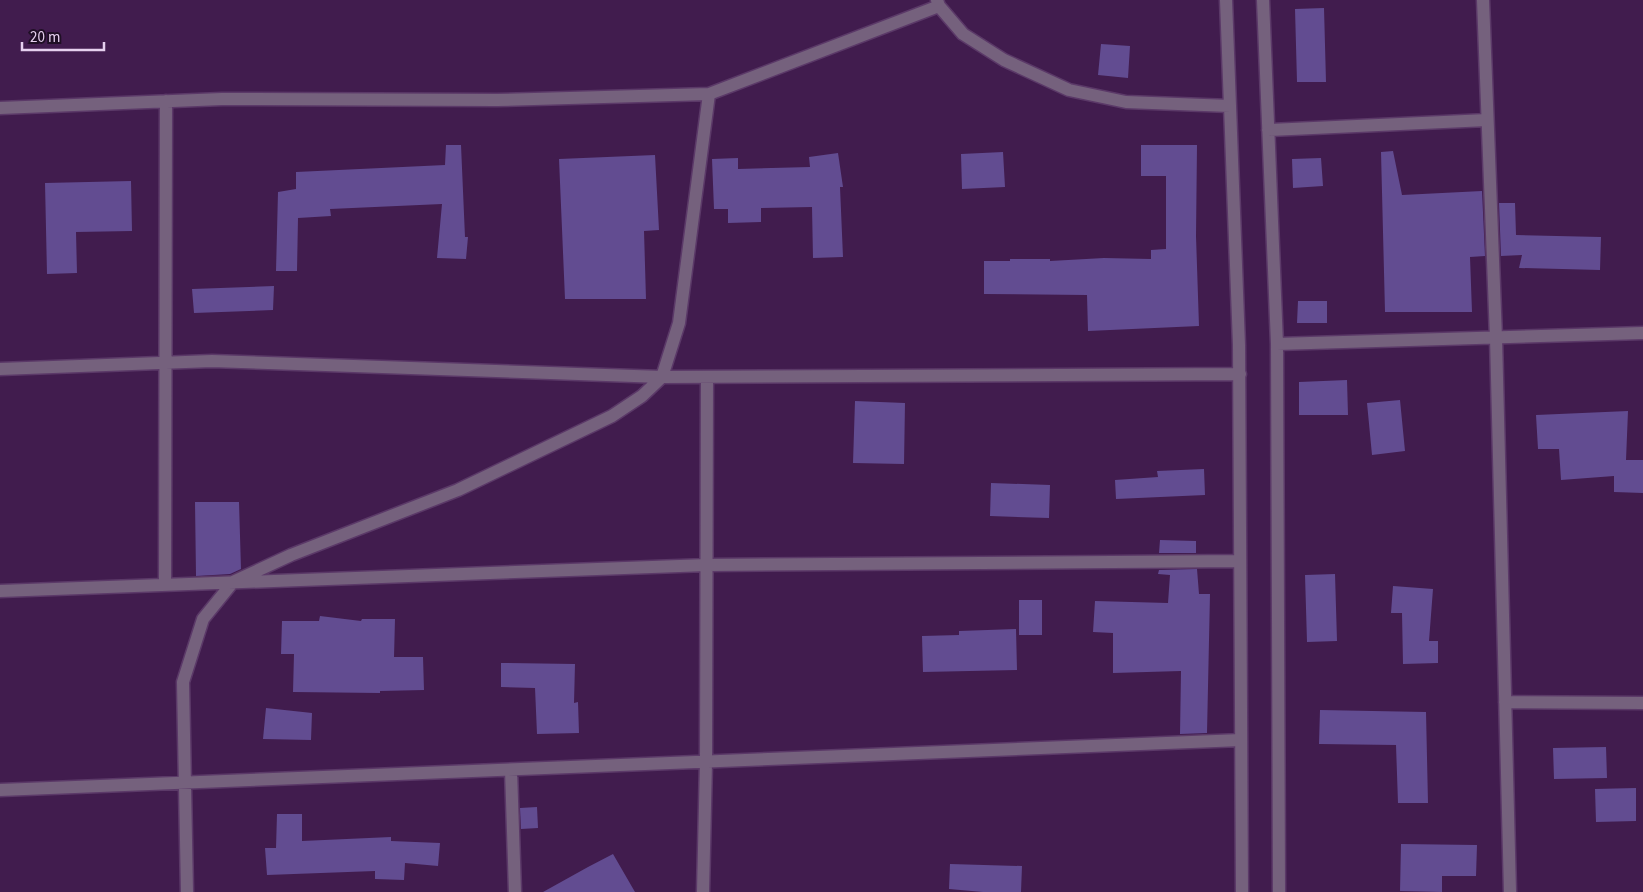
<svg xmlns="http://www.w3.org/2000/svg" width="1643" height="892" viewBox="0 0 1643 892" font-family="'Source Sans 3',sans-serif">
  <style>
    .building { fill: #624c91 }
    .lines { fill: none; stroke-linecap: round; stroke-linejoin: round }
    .minor-casing { stroke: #5b3968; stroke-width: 15 }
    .minor { stroke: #75617d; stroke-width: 12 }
  </style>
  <rect width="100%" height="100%" fill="#411c4e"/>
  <!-- building -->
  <path class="building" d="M 1324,8 L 1326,82 L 1297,82 L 1295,9 Z
    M 1101,44 L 1130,46 L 1128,78 L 1098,75 Z
    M 446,145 L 461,145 L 465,237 L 468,237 L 466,259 L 437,258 L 442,204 L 330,209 L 331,216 L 298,218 L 297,271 L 276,271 L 278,192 L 296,189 L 296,172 L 445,165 Z
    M 1141,145 L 1197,145 L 1196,236 L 1199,326 L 1088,331 L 1087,295 L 984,294 L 984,261 L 1010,261 L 1010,259 L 1050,259 L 1050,261 L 1104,258 L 1151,259 L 1151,250 L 1166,249 L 1166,176 L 1141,176 Z
    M 1393,151 L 1402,195 L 1482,191 L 1485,256 L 1470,257 L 1472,312 L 1385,312 L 1381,152 Z
    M 1003,152 L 1005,187 L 962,189 L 961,154 Z
    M 838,153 L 843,187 L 840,187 L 843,257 L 813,258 L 812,207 L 761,208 L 761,222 L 728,223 L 728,209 L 714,209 L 712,159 L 738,158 L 738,169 L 810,167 L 809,157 Z
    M 655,155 L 659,230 L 644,231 L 646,299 L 565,299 L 559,159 Z
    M 1321,158 L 1323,186 L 1293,188 L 1292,159 Z
    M 131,181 L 132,231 L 76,232 L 77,273 L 47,274 L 45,183 Z
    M 1499,203 L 1515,203 L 1516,235 L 1601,237 L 1600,270 L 1519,268 L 1522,255 L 1501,256 Z
    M 274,286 L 273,310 L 194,313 L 192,289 Z
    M 1298,301 L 1327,301 L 1327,323 L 1297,323 Z
    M 1347,380 L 1348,415 L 1299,415 L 1299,382 Z
    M 1400,400 L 1405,451 L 1372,455 L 1367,403 Z
    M 855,401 L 905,403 L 904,464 L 853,463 Z
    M 1628,411 L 1626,460 L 1643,460 L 1643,493 L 1614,492 L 1614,476 L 1561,480 L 1559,449 L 1538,449 L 1536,415 Z
    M 1204,469 L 1205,495 L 1116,499 L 1115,480 L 1158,477 L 1157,471 Z
    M 991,483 L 1050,485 L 1049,518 L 990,516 Z
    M 195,502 L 239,502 L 241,569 L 230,574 L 196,576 Z
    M 1160,540 L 1196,541 L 1196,553 L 1159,553 Z
    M 1197,569 L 1199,594 L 1210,594 L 1207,733 L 1180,734 L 1181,671 L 1113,673 L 1113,633 L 1093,632 L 1095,601 L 1168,603 L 1170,575 L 1158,574 L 1159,570 Z
    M 1335,574 L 1337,641 L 1307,642 L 1305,575 Z
    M 1393,586 L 1433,589 L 1429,641 L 1438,641 L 1438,663 L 1403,664 L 1402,613 L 1391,613 Z
    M 1019,600 L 1042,600 L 1042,635 L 1019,635 Z
    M 320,616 L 361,621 L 362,619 L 395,619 L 394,657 L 423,657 L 424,690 L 380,691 L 380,693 L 293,692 L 294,654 L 281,654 L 282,621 L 319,621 Z
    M 1016,629 L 1017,670 L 923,672 L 922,636 L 959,635 L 959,631 Z
    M 501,663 L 575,664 L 574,703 L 578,702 L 579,733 L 537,734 L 535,688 L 501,687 Z
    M 266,708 L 312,713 L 311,740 L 263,739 Z
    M 1320,710 L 1426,712 L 1428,803 L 1398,803 L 1396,745 L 1319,744 Z
    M 1606,747 L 1607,778 L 1554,779 L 1553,748 Z
    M 1636,788 L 1636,821 L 1596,822 L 1595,789 Z
    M 537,807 L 538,828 L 521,829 L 520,808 Z
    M 277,814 L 302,814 L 302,841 L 391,837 L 391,841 L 440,843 L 438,866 L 405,863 L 404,880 L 375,879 L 375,871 L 267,875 L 265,848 L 276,848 Z
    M 1401,844 L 1477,845 L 1476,876 L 1442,876 L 1442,892 L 1400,891 Z
    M 613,854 L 635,892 L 543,892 L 588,867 Z
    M 950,864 L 1022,866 L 1021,892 L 983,892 L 949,889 Z"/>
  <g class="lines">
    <defs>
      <path id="minor" d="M 937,0 L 939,6 L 963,34 L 1004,60 L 1069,90 L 1126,102 L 1230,106
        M 1226,0 L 1239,345 L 1242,892
        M 1263,0 L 1277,344 L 1279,892
        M 1483,0 L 1496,338 L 1510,892
        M 0,108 L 222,99 L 497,100 L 709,94 L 939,6
        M 1268,130 L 1487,120
        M 1277,344 L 1643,333
        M 0,369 L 212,361 L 662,377 L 1240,374
        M 165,585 L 166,101
        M 0,591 L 707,565 L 1240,561
        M 1505,702 L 1643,703
        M 511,770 L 515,892
        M 0,790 L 1241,740
        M 187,892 L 183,682 L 203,619 L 233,582 L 291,555 L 458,490 L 612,416 L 642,396 L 662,377 L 679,323 L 709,94
        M 703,892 L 706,762 L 707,377"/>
    </defs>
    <!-- minor casing -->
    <use href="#minor" class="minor-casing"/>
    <!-- minor -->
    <use href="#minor" class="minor"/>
  </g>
  <!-- scale -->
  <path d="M22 42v8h82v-8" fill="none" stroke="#e6d0ef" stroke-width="2.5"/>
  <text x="30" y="42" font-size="15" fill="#e6d0ef" stroke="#1f0f25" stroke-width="4" paint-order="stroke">20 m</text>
</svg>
